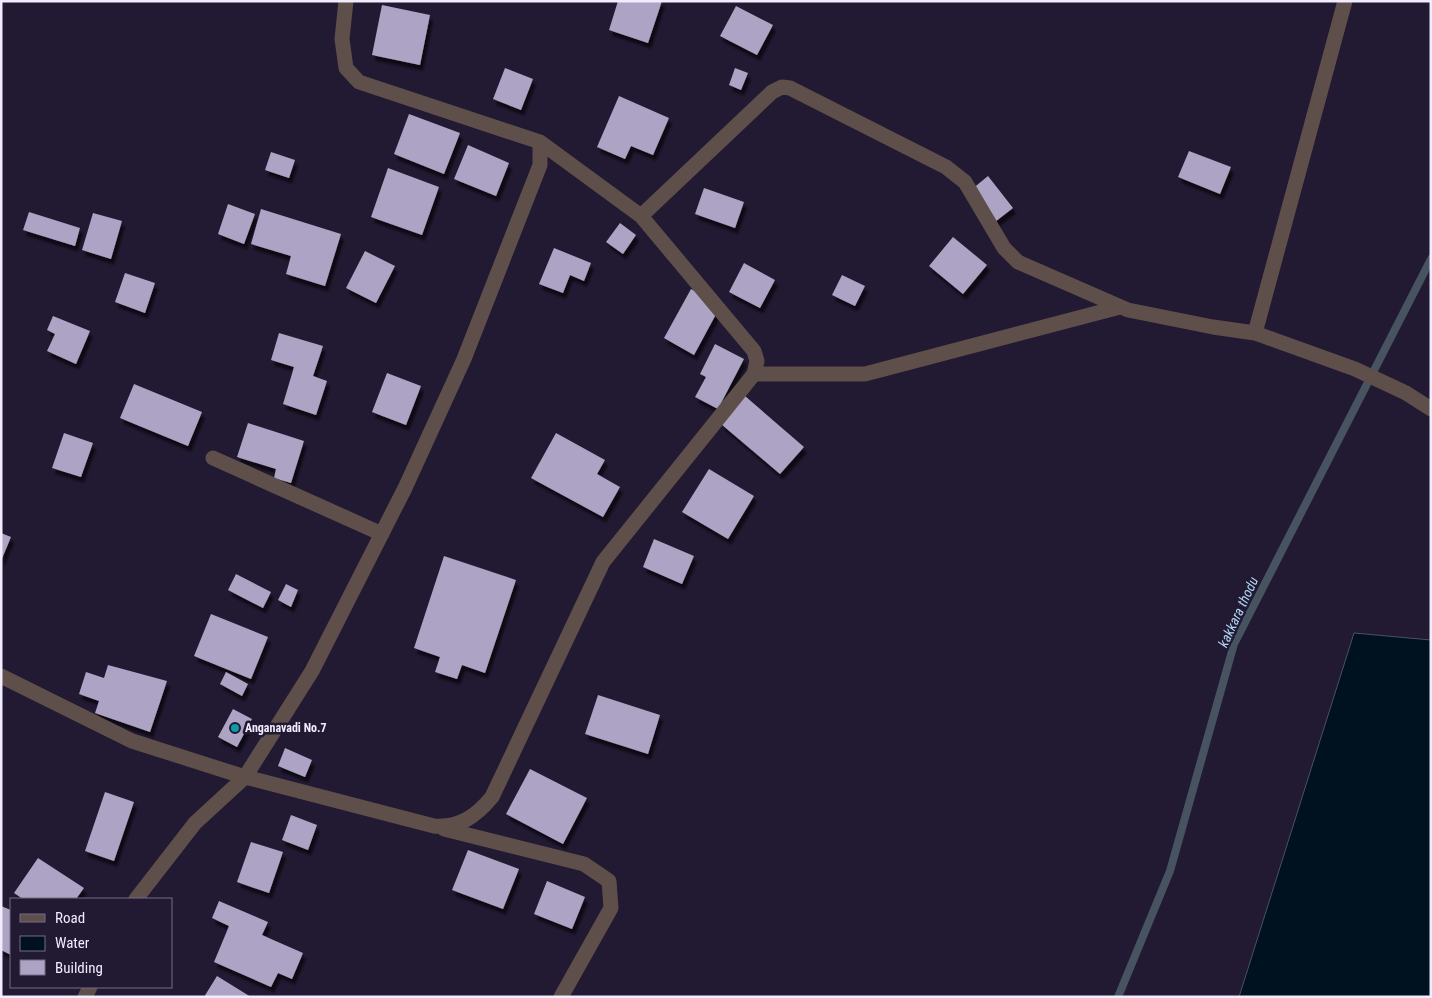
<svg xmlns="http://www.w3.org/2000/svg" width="1432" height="998" viewBox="0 0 1432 998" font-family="'Roboto Condensed',sans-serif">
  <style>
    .water { fill: #00111f; stroke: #485362 }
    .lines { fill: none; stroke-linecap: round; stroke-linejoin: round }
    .stream { stroke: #485362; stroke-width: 8 }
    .building { fill: #ada3c4; filter: url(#shadow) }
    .minor { stroke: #5f4f4a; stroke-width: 15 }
    .culture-dot { fill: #0f9aa8; stroke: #221932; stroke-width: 2 }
    .labels { text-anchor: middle; stroke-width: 5; stroke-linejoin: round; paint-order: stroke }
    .poi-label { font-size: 12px; font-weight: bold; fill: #f1ecfe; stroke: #221932; text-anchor: start }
    .water-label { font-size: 14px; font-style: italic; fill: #b0d7f4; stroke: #221932 }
  </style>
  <defs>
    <filter id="shadow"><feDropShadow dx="3" dy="5.5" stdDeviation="1" flood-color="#0009"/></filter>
  </defs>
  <rect width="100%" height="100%" fill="#221932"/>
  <!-- water -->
  <path class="water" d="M 1354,633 L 1431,640 L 1431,997 L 1239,997 Z"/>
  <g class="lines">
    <!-- stream -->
    <path class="stream" d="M 1118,997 L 1170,871 L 1234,644 L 1431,259"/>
  </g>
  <!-- building -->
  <path class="building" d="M 618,1 L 662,1 L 648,43 L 609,30 Z
    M 382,5 L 430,15 L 420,65 L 372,55 Z
    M 736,6 L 773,25 L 757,55 L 720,36 Z
    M 505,68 L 533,79 L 521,110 L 493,99 Z
    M 735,68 L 748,73 L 741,90 L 729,85 Z
    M 619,96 L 669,118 L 653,155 L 631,146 L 625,159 L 597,147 Z
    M 409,114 L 460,133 L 444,174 L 394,154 Z
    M 468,145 L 509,163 L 496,196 L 454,179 Z
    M 1189,151 L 1231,167 L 1220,194 L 1178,177 Z
    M 271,152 L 295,160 L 289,178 L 265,170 Z
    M 388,168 L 439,187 L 422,235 L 371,217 Z
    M 988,176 L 1013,208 L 991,225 L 966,194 Z
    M 704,188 L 744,202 L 735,228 L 695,214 Z
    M 228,204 L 255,214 L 244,244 L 218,234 Z
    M 261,209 L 341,234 L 325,286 L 286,274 L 291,256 L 251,244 Z
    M 29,212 L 80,228 L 75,246 L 23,230 Z
    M 93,213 L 122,221 L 111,259 L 82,250 Z
    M 620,223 L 636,235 L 623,254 L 606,242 Z
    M 953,237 L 987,265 L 963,294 L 929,266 Z
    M 554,248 L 591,263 L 584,281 L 570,275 L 563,293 L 539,284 Z
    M 365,251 L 395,266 L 376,303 L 346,288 Z
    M 744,263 L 775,280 L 760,308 L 729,292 Z
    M 125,273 L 155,283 L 145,313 L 115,302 Z
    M 842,275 L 865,286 L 855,306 L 832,295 Z
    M 691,289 L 721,305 L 694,355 L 664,338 Z
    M 53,316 L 90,331 L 76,364 L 47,351 L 55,334 L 47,330 Z
    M 279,333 L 323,346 L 313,376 L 327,381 L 316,415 L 283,404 L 294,367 L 271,360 Z
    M 715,344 L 744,359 L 718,409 L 695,397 L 706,377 L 700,374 Z
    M 387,373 L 421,386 L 406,425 L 372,412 Z
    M 134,384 L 202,412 L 188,446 L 120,418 Z
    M 745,396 L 804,447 L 780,474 L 721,424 Z
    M 248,423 L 304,441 L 291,483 L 274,478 L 276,469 L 237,457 Z
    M 64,433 L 93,443 L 81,477 L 52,468 Z
    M 556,433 L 605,460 L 597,474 L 620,487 L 603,517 L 531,478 Z
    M 709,469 L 754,496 L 728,539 L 682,512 Z
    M 1,533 L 11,537 L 1,561 Z
    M 654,539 L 694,556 L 682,584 L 643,567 Z
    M 444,556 L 516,580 L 485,673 L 462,665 L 457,679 L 435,672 L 440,657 L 414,648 Z
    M 236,574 L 271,592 L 263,608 L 228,590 Z
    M 286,584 L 298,590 L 291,607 L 278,600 Z
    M 211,614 L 268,637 L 251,679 L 194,656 Z
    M 108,665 L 167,681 L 150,732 L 95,713 L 99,701 L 79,694 L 86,672 L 104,678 Z
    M 226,672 L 248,684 L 242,696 L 220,684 Z
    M 598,695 L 660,715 L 648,754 L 585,734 Z
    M 233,709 L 252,719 L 237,747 L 218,737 Z
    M 285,748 L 312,760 L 305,777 L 278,766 Z
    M 530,769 L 587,798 L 563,844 L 506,814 Z
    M 105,792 L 134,802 L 114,861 L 85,851 Z
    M 291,815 L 317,825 L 308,850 L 282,840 Z
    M 251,842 L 283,852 L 269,893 L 237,882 Z
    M 468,850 L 519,869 L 503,909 L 452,890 Z
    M 38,858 L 84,888 L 76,899 L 23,899 L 14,893 Z
    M 547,881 L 585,897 L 572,929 L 534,914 Z
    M 219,901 L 268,922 L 262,935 L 303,953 L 292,979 L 278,973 L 271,987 L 214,962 L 229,926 L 212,918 Z
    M 1,906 L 11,910 L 11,955 L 1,950 Z
    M 217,976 L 251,997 L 204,997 Z"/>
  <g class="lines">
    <!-- minor -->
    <path class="minor" d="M 540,142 L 641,216 L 772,92 L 782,87 L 790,88 L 946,167 L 965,182 L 1004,248 L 1018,262 L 1128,310 L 1213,327 L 1255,333 L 1355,369 L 1406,393 L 1431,409
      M 1255,333 L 1345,1
      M 754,374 L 865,374 L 1120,307
      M 213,458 L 382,534
      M 1,676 L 132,741 L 245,777 L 434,826 C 460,828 476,816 492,797 L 603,562 L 754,374 L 757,361 L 754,351 L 641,216
      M 444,829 L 584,864 L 609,881 L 611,908 L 561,997
      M 136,899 L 195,823 L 245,777 L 312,671 L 405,488 L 464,359 L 540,165 L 540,142 L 359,82 L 346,68 L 342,39 L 346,1
      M 85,997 L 90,987"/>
  </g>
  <!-- markers -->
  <circle class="culture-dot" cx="235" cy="728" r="5"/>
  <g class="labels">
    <!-- poi labels -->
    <g class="poi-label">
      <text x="245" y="732">Anganavadi No.7</text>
    </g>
    <!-- water labels -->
    <g class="water-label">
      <text transform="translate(1238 612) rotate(-65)" y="5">kakkara thodu</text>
    </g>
  </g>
  <!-- border -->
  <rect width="1432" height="998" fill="none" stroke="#f1ecfe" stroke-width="5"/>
  <!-- legend -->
  <rect x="10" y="898" width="162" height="90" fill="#221932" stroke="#756d84"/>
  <rect x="20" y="914" width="25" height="8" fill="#5f4f4a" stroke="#756d84"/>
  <text x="55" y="923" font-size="15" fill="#f1ecfe">Road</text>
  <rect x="20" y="936" width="25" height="15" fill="#00111f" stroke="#756d84"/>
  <text x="55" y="948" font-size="15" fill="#f1ecfe">Water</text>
  <rect x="20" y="960" width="25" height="15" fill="#ada3c4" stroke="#756d84"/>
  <text x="55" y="973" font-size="15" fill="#f1ecfe">Building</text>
</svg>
